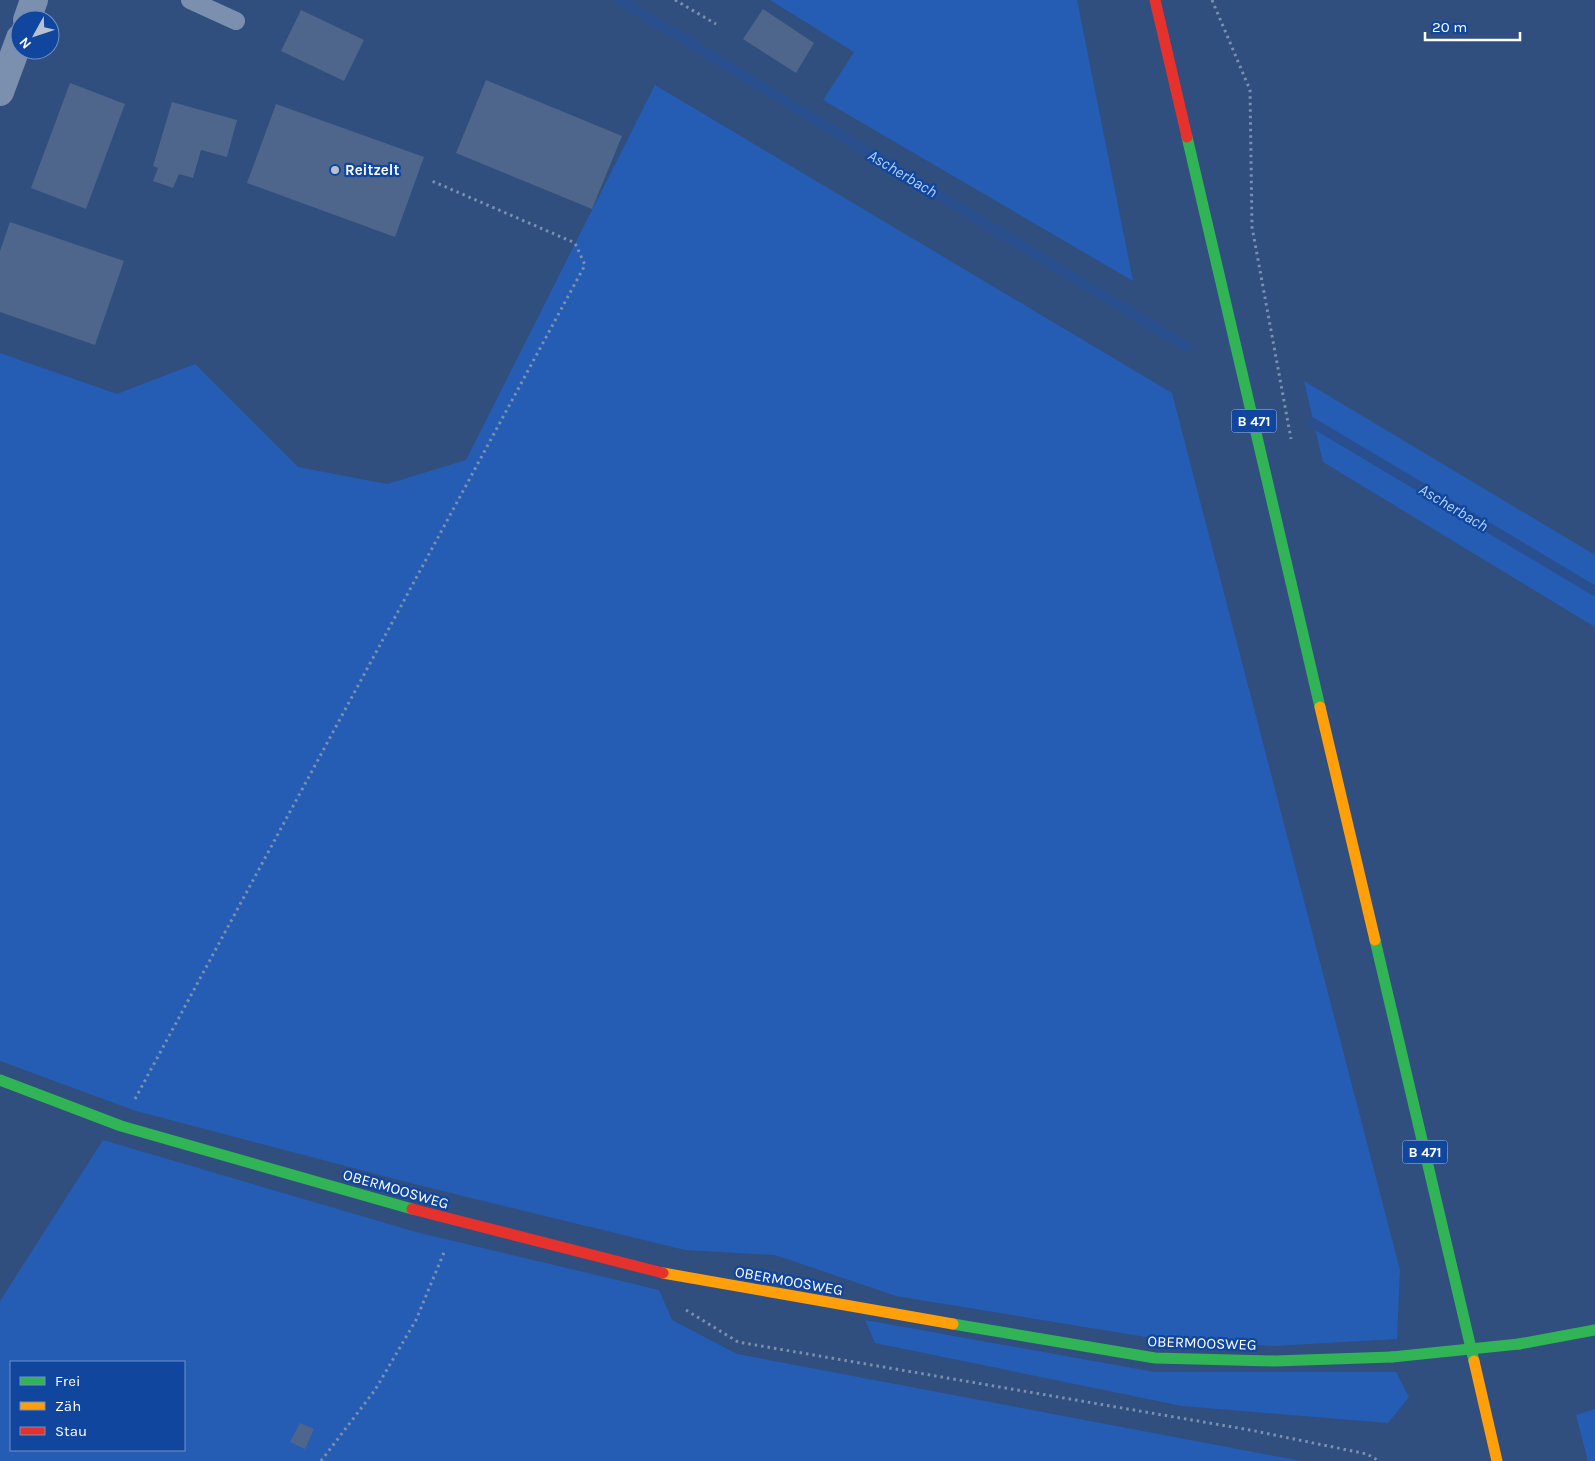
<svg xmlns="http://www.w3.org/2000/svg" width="1595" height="1461" viewBox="0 0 1595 1461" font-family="Karla,sans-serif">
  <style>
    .green { fill: #255db4; fill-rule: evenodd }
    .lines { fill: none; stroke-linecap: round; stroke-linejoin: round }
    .stream { stroke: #294f8f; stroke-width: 10 }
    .building { fill: #4e668c }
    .path { stroke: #7b8faf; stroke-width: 3; stroke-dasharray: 2.5 4; stroke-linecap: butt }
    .lane { stroke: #7b8faf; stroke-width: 18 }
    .street { stroke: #7b8faf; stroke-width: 28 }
    .fast { stroke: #30b455; stroke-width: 11 }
    .slow { stroke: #ff9f0a; stroke-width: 11 }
    .jam { stroke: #e5322d; stroke-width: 11 }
    .fast-bridge { stroke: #30b455; stroke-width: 11 }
    .poi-dot { fill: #b7c1d2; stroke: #10469e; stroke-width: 2 }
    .labels { text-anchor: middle; stroke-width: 4.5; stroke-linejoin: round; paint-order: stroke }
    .shield { fill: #10469e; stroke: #b7c8e2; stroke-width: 1 }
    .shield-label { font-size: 14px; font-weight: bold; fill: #fff }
    .poi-label { font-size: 15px; font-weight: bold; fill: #fff; stroke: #10469e; text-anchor: start }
    .street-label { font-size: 15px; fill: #fff; stroke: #10469e }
    .water-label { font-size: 16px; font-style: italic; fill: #b3d0fb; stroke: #10469e }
  </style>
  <rect width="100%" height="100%" fill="#304e7e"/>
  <!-- green -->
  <path class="green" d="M 770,0 L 1077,0 L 1133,281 L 823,100 L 854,52 Z
    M 655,85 L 1172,393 L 1400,1270 L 1397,1339 L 1274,1346 L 1158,1339 L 896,1296 L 775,1255 L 685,1250 L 422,1186 L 136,1111 L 0,1061 L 0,353 L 117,394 L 195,364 L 298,467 L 387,484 L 466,460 Z
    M 1304,381 L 1595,555 L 1595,627 L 1323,462 Z
    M 103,1140 L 416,1232 L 659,1290 L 672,1320 L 737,1354 L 1301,1461 L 0,1461 L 0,1301 ZM 11,1362 L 184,1362 L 184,1450 L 11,1450 Z
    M 865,1320 L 1155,1372 L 1396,1372 L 1409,1397 L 1388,1423 L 1182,1406 L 875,1343 Z
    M 1595,1409 L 1595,1461 L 1588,1461 L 1576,1415 Z"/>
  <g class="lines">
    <!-- stream -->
    <path class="stream" d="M 620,0 L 1187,347
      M 1313,423 L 1595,591"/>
  </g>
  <!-- building -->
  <path class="building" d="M 763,9 L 814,43 L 796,73 L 743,39 Z
    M 301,10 L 364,40 L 344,81 L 281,51 Z
    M 486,80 L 622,136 L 592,209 L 456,153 Z
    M 70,83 L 125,104 L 86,209 L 31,188 Z
    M 172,102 L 237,120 L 227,157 L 201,150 L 193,178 L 179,174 L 173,188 L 153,181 L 158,168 L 153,166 Z
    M 276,104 L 424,157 L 395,237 L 247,183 Z
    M 10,222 L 124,261 L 95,345 L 0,312 L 0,251 Z
    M 300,1423 L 314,1429 L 305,1449 L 290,1442 Z"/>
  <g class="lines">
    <!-- path -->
    <path class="path" d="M 675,0 L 716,24
      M 1212,0 L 1250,90 L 1252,227 L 1291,439
      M 135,1099 L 585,265 L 575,243 L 432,181
      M 686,1310 L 738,1342 L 1250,1430 L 1367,1454 L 1379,1461
      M 321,1461 L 375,1390 L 416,1320 L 445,1250"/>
    <!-- lane -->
    <path class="lane" d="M 190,0 L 236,21"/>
    <!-- street -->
    <path class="street" d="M 27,20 L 34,0
      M 0,92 L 20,38"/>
    <!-- fast -->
    <path class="fast" d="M 1187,137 L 1320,707
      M 1375,940 L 1474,1361
      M 0,1080 L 121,1126 L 412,1209
      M 953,1324 L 1155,1358 L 1275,1361 L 1392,1357
      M 1519,1344 L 1595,1330"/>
    <!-- slow -->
    <path class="slow" d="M 1320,707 L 1375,940
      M 663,1273 L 953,1324
      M 1474,1361 L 1497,1461"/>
    <!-- jam -->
    <path class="jam" d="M 1155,0 L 1187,137
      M 412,1209 L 663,1273"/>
    <!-- fast-bridge -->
    <path class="fast-bridge" d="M 1392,1357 L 1519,1344"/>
  </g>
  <!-- markers -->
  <circle class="poi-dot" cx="335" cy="170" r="5"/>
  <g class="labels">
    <!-- shield labels -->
    <g class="shield">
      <rect x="1231.5" y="409.5" width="45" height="23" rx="4"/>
      <rect x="1402.5" y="1140.5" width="45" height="23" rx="4"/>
    </g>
    <g class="shield-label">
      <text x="1254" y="426">B 471</text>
      <text x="1425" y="1157">B 471</text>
    </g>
    <!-- poi labels -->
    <g class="poi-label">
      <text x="345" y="175">Reitzelt</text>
    </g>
    <!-- street labels -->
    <g class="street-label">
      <text transform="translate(396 1189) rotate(16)" y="5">OBERMOOSWEG</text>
      <text transform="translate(789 1281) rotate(10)" y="5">OBERMOOSWEG</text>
      <text transform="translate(1202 1343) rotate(2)" y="5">OBERMOOSWEG</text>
    </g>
    <!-- water labels -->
    <g class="water-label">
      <text transform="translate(903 173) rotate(31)" y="6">Ascherbach</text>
      <text transform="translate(1454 507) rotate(31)" y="6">Ascherbach</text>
    </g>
  </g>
  <!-- legend -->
  <rect x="10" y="1361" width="175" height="90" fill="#10469e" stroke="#7090c5"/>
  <rect x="20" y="1377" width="25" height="8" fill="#30b455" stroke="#7090c5"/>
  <text x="55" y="1386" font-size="15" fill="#ffffff">Frei</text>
  <rect x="20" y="1402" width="25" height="8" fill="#ff9f0a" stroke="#7090c5"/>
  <text x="55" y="1411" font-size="15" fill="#ffffff">Zäh</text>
  <rect x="20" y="1427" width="25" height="8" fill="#e5322d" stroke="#7090c5"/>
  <text x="55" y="1436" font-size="15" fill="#ffffff">Stau</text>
  <!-- north arrow -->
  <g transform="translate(35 35) rotate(230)"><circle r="24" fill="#10469e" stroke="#7090c5"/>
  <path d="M0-4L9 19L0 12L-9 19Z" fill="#b7c1d2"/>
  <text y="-8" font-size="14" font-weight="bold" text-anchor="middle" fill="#ffffff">N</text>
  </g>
  <!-- scale -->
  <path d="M1425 32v8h95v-8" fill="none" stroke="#ffffff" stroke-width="2.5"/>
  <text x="1432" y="32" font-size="15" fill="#ffffff" stroke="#10469e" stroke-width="4" paint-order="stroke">20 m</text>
</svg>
